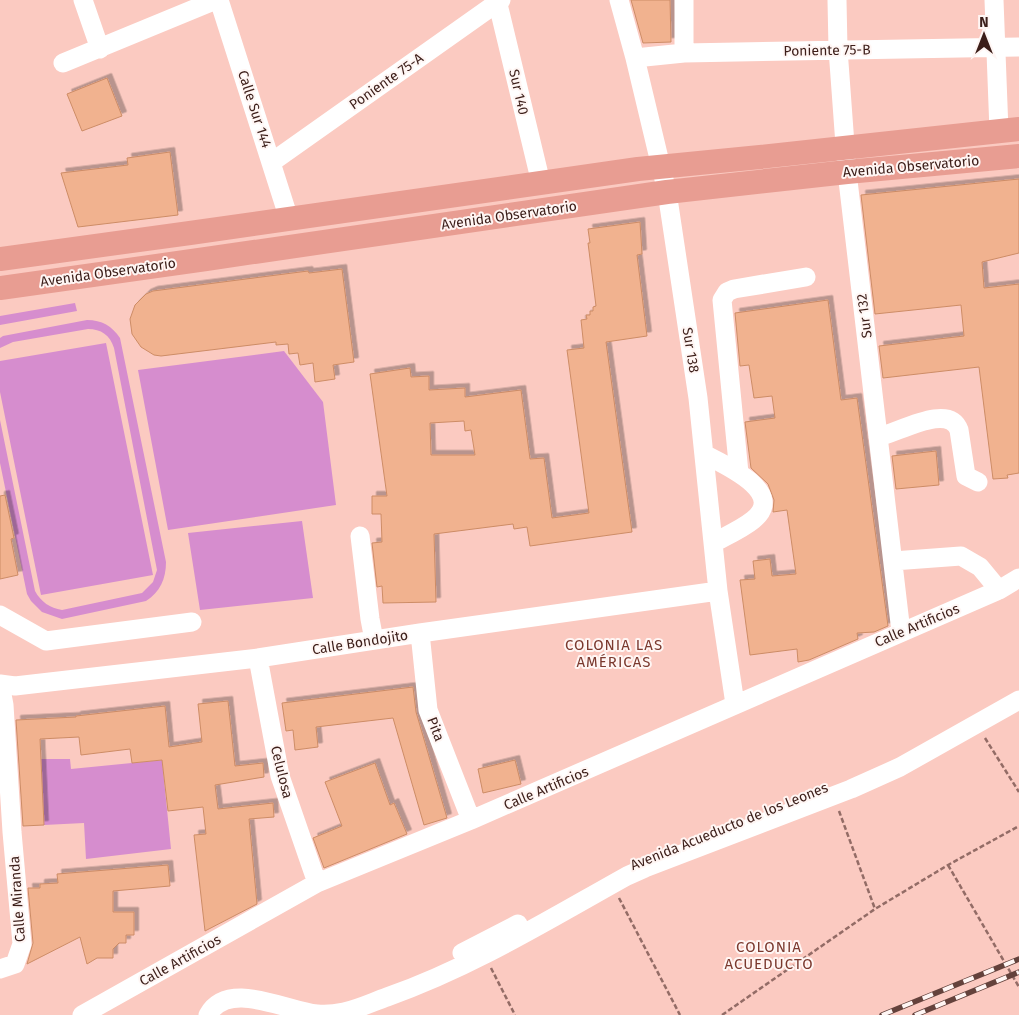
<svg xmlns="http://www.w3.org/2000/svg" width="1019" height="1015" viewBox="0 0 1019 1015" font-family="'Fira Sans',sans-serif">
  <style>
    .green { fill: #d68dce }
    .building { fill: #f1b28f; stroke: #cd8c66; fill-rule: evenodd; filter: url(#shadow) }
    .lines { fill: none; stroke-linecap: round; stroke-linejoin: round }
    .path { stroke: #936c66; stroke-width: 2.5; stroke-dasharray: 5 2.5; stroke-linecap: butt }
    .minor { stroke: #fff; stroke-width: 19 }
    .major { stroke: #e89d92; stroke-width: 24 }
    .rail-casing { stroke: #64423c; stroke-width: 5.5 }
    .rail { stroke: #fff6f4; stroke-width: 4; stroke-dasharray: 11; stroke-linecap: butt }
    .labels { text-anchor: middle; stroke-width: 4; stroke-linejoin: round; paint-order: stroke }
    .street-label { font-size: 14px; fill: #3c1e19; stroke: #fff6f4 }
    .neighbourhood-label { font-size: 15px; letter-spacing: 1px; fill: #7b392e; stroke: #fff6f4 }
  </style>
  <defs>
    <filter id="shadow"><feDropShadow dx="4.5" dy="-4.5" stdDeviation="0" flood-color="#0004"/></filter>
  </defs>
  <rect width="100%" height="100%" fill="#fbcac1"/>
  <!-- green -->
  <path class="green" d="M 75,303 L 77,311 L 0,325 L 0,316 Z
    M 87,320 C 102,320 112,326 120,338 L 166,562 C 166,579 160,592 146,601 L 62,619 L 42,612 L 31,601 L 27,594 L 0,463 L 0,420 L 35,591 C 41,602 50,608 62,610 L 142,593 L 153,582 L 157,570 L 114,348 C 110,335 101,329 88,329 L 13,342 L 0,348 L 0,338 L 3,336 Z
    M 106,343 L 153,575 L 41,595 L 0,392 L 0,361 Z
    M 284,351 L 323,402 L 336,505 L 168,530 L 138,370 Z
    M 302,521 L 313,598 L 200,610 L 188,533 Z
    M 41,759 L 70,759 L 71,769 L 162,760 L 171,849 L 86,859 L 84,823 L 44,825 Z"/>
  <!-- building -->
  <path class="building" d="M 631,0 L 670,0 L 671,42 L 643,43 Z
    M 107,78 L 122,116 L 82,131 L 67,94 Z
    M 170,152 L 178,215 L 78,227 L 61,173 L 128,165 L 127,158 Z
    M 1019,179 L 1019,253 L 982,262 L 984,288 L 1019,284 L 1019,473 L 1007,475 L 1008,478 L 993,479 L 979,367 L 883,378 L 879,346 L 964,336 L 961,305 L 875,314 L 861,195 Z
    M 640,222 L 642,254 L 637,255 L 647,336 L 606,342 L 632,532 L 530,546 L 527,527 L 514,529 L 513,524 L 434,534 L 436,602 L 383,603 L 382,586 L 377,587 L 372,543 L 382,542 L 381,514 L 372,514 L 372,496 L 387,496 L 370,374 L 410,368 L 411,377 L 429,376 L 429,390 L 465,388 L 465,397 L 521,390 L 530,459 L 544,458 L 552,518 L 589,513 L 567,350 L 584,348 L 581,320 L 587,319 L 586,315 L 590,315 L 590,311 L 593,311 L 593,307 L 596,306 L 588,243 L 590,243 L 588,229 ZM 464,421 L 465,431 L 471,430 L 475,455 L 431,455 L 430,423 Z
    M 342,269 L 354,362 L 333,365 L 335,379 L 315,382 L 313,363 L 300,365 L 298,353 L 289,354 L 288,344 L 276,345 L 276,342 L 161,356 L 154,355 L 141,347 L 132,334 L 130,319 L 135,305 L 146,294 L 153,291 L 308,271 L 309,273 Z
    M 828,300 L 841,400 L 857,398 L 888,626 L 874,632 L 857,633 L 858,639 L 809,660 L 798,662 L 797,649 L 750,655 L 740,580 L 755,579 L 753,561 L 770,559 L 772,576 L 796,574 L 787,510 L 773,512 L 774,500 L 768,484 L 751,468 L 745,422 L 775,418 L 772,396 L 754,398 L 749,365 L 740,366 L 735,313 Z
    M 936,451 L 939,485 L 896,489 L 892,456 Z
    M 5,495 L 14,538 L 11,539 L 18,575 L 0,579 L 0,496 Z
    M 413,687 L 416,712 L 447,818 L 424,825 L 393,718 L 316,727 L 318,747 L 295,750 L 293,730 L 286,731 L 282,703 Z
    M 228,701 L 235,766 L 263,763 L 264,777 L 215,785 L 218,809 L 273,803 L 274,817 L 249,819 L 257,904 L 205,931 L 194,835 L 206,834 L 203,807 L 168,811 L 162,760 L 132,763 L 130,749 L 81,755 L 79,737 L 40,739 L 44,825 L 23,826 L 16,720 L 76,717 L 76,716 L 165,706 L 169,747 L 202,742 L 198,704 Z
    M 515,760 L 521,784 L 483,793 L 478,769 Z
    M 375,763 L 390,805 L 394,803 L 407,834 L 324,868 L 313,838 L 342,826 L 325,782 Z
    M 168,865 L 170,886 L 113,891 L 113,912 L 134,912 L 134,935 L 126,935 L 126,943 L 119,943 L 113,949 L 113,958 L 97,958 L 87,964 L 80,937 L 27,964 L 33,943 L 28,888 L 40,888 L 40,884 L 58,883 L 57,874 Z"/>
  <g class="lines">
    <!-- path -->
    <path class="path" d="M 985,738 L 1019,792
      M 839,811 L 875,909
      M 948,865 L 1019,987
      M 619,898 L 680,1015
      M 491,968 L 515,1015
      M 722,1015 L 875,909 L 948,865 L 1019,826"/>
    <!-- minor -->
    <path class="minor" d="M 83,0 L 100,49
      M 219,0 L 289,219
      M 497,0 L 541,183
      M 619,0 L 635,58 L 667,192 L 698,398 L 718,591 L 735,704
      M 684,0 L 684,53
      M 837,0 L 838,49 L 847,172 L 901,632
      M 994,0 L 999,131
      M 635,58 L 684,53 L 1019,47
      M 63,63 L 216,0
      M 272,162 L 501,0
      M 878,437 C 898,433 949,402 959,430 L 966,476 L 978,482
      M 704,454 C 723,464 788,492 753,520 C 742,529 726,536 713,543
      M 739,473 L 722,300 L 727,292 L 734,289 L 806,277
      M 360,536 L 370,619 L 374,640
      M 893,561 L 961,556 L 980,567 L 999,590
      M 0,615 L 46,641 L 192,622
      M 420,633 L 428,710 L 471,820
      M 258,658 L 280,776 L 317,883
      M 0,684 L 15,686 L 258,658 L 420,633 L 718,591
      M 0,684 L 4,705 L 12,832 L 22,944 L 15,964 L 0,969
      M 462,953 L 518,924
      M 82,1015 L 317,883 L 471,820 L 999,590 L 1019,578
      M 208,1015 C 228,979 286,1011 317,1014 C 326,1015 335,1014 344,1012 C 358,1009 373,1002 387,997 C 472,967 548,920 627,876 L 645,868 L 851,789 L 900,767 L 1019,700"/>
    <!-- major -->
    <path class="major" d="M 0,259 L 190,233 L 638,169 L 760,157 L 1019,129
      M 0,288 L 206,259 L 667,192 L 847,172 L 1019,156"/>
    <defs>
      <path id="rail" d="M 882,1015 L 1019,959
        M 915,1015 L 1019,972"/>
    </defs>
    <!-- rail casing -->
    <use href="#rail" class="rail-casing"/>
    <!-- rail -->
    <use href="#rail" class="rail"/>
  </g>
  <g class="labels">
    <!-- street labels -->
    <g class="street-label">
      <text transform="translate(827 50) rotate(-1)" y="5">Poniente 75-B</text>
      <text transform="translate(386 81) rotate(-35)" y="5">Poniente 75-A</text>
      <text transform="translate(519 92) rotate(77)" y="5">Sur 140</text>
      <text transform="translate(255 109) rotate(72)" y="5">Calle Sur 144</text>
      <text transform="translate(911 166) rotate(-5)" y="5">Avenida Observatorio</text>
      <text transform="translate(509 215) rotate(-8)" y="5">Avenida Observatorio</text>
      <text transform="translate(108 272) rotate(-8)" y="5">Avenida Observatorio</text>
      <text transform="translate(864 316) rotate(-97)" y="5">Sur 132</text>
      <text transform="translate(691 350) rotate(81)" y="5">Sur 138</text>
      <text transform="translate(917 625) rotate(-23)" y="5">Calle Artificios</text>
      <text transform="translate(360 642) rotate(-9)" y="5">Calle Bondojito</text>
      <text transform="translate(436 729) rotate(69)" y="5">Pita</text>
      <text transform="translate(282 772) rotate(76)" y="5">Celulosa</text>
      <text transform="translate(546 788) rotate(-23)" y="5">Calle Artificios</text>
      <text transform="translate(729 826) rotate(-22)" y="5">Avenida Acueducto de los Leones</text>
      <text transform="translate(17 899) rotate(-94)" y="5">Calle Miranda</text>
      <text transform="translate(180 960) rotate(-29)" y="5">Calle Artificios</text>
    </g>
    <!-- neighbourhood labels -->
    <g class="neighbourhood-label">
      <text x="614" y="650">COLONIA LAS<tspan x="614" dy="17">AMÉRICAS</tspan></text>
      <text x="769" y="952">COLONIA<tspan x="769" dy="17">ACUEDUCTO</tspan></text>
    </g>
  </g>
  <!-- north arrow -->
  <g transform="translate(984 35)" stroke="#fff6f4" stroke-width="4" paint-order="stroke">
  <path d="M0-4L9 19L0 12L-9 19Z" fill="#3c1e19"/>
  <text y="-8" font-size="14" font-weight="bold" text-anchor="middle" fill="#3c1e19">N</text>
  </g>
</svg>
